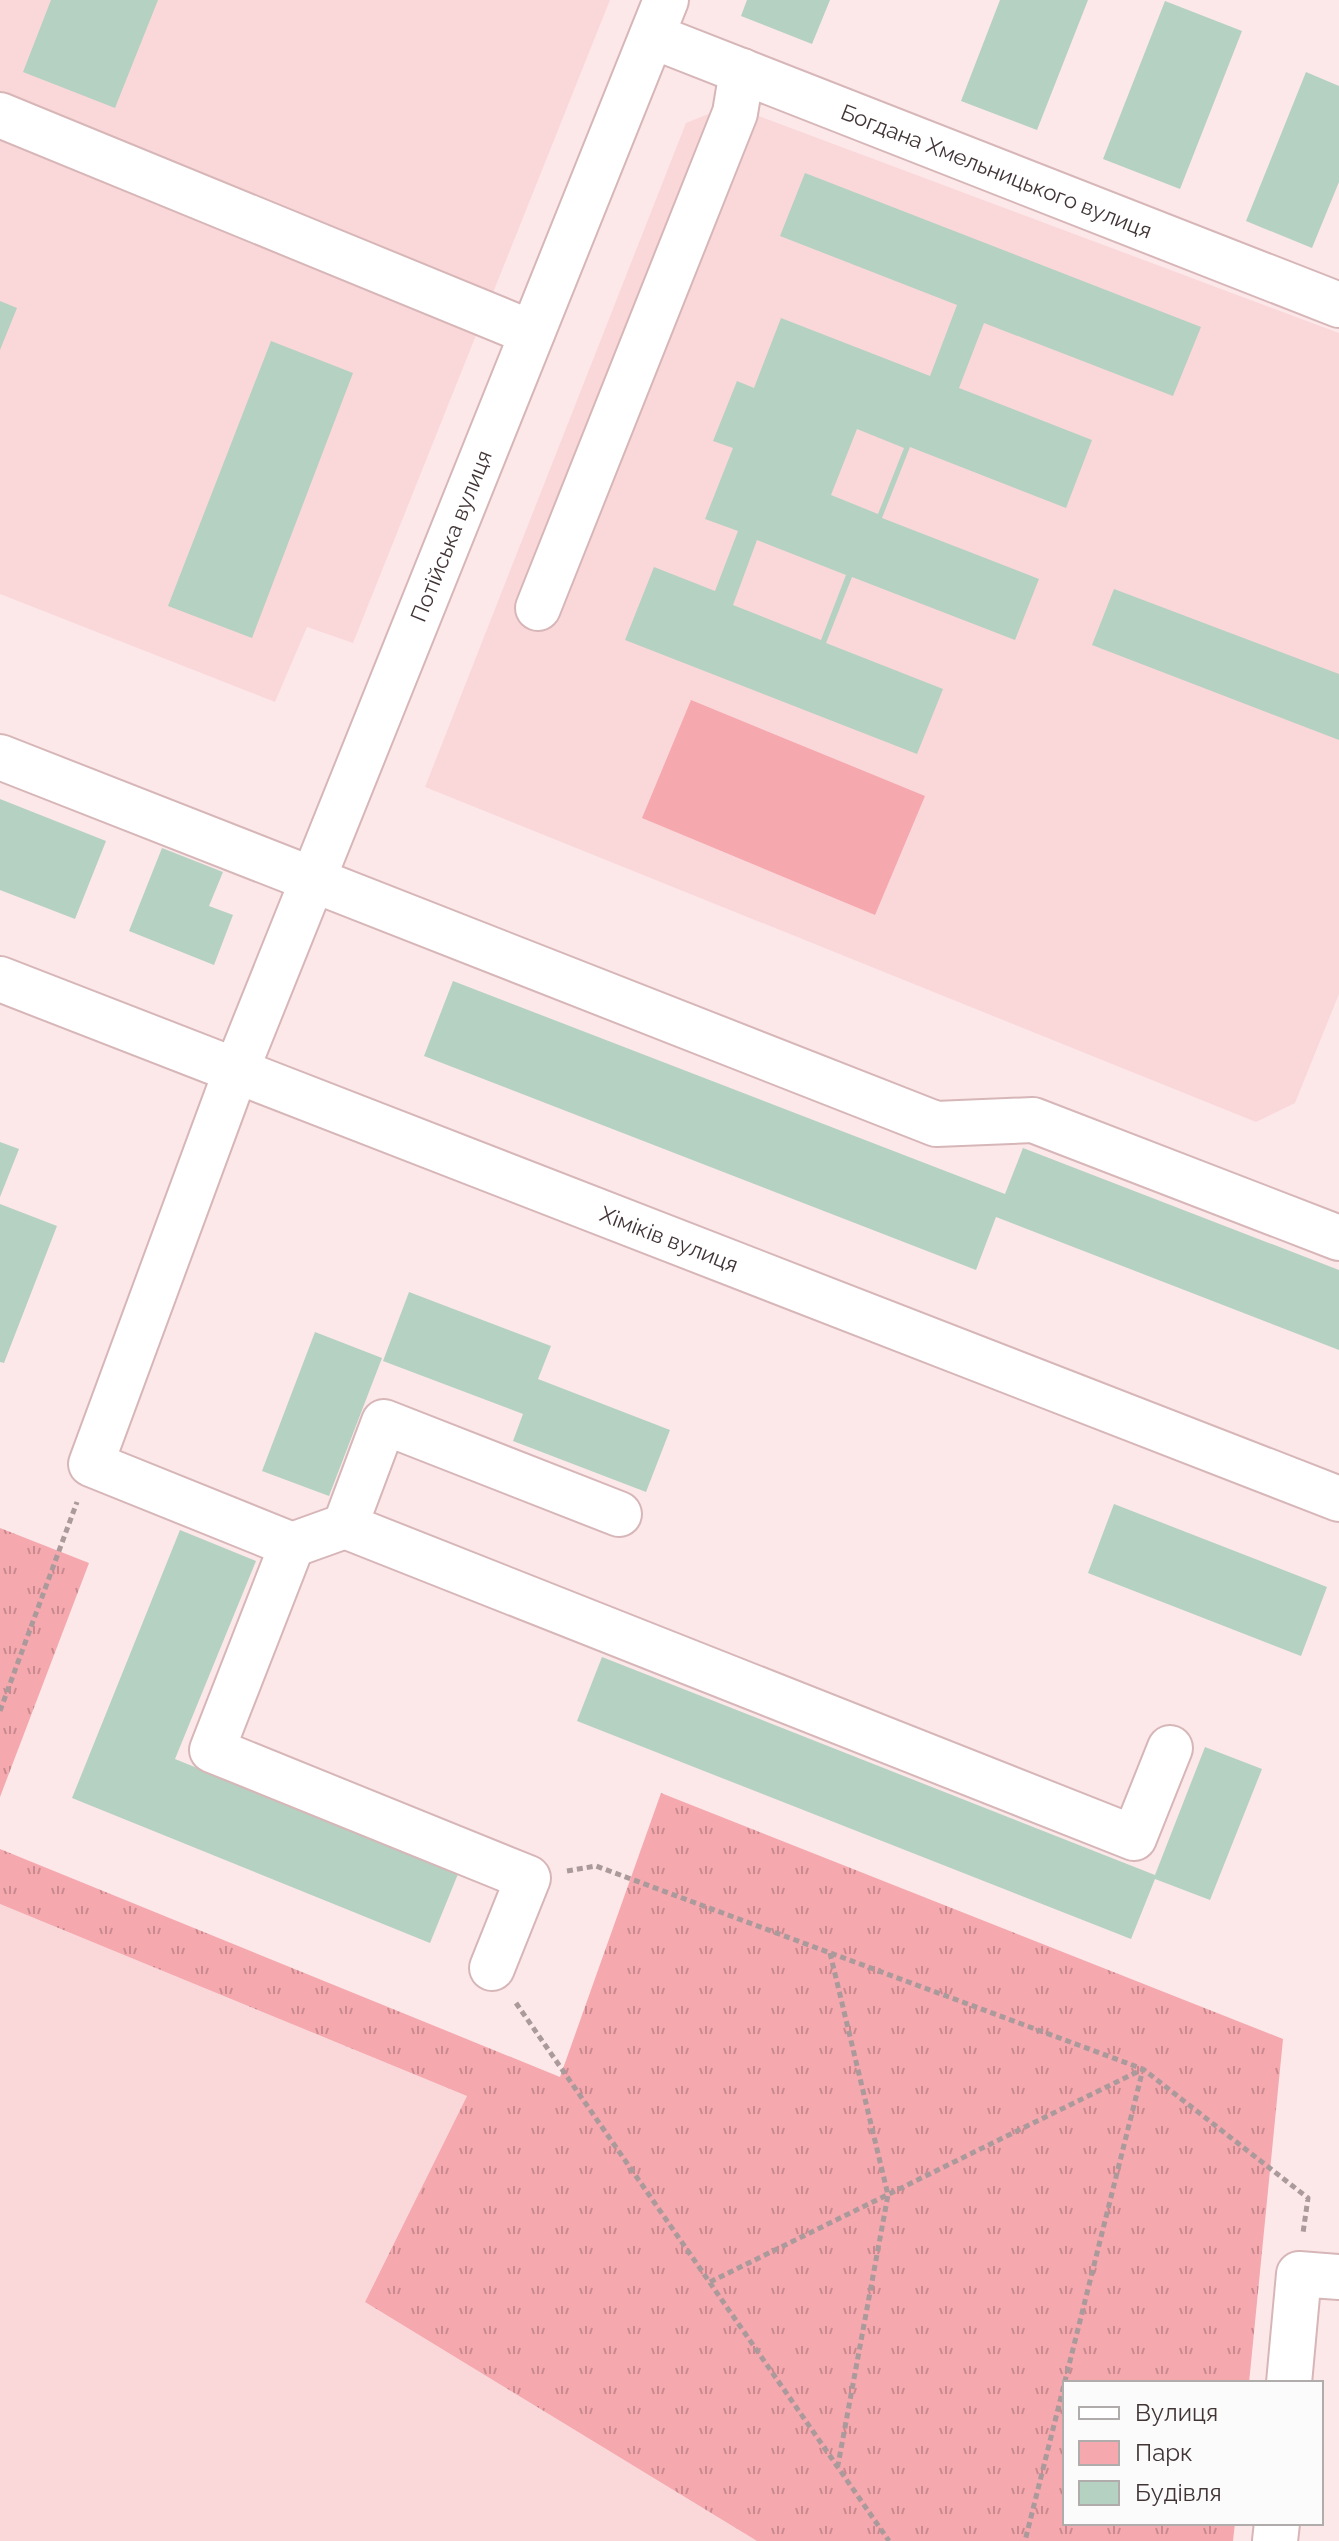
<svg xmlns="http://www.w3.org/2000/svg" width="1339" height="2541" viewBox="0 0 1339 2541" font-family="Raleway,sans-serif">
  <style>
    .built { fill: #fad8da }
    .grass { fill: url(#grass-tufts) }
    .park { fill: #f5a8ae }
    .building { fill: #b4d1c1; fill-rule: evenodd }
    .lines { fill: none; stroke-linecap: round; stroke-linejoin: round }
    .minor-casing { stroke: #d7b6b8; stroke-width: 48 }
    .path { stroke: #ab9a9b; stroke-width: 5; stroke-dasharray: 6 4; stroke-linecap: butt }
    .minor { stroke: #fff; stroke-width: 44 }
    .labels { text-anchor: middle; stroke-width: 8; stroke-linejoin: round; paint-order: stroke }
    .street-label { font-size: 22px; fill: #423536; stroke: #fbfbfb }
  </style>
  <defs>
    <pattern id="grass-tufts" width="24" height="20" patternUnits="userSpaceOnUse" patternTransform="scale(2)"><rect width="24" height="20" fill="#f5a8ae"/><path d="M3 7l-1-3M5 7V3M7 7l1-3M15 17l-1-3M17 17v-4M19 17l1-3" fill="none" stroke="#c88a8e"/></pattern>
  </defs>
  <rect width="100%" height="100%" fill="#fce8e9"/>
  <!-- built -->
  <path class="built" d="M 0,0 L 610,0 L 353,643 L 307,627 L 275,702 L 0,594 Z
    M 716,111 L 756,115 L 1339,333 L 1339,994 L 1295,1103 L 1256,1122 L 425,787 L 686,123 Z
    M 0,1904 L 467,2096 L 365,2302 L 757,2541 L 0,2541 Z"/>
  <!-- grass -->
  <path class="grass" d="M 0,1528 L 89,1563 L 0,1797 Z
    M 661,1793 L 1283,2039 L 1249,2383 L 1065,2383 L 1065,2523 L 1235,2523 L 1233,2541 L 757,2541 L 365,2302 L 467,2096 L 0,1904 L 0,1849 L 560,2077 Z"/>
  <!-- park -->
  <path class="park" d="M 691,700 L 925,796 L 875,915 L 642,818 Z"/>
  <!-- building -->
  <path class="building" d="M 51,0 L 158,0 L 115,108 L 23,72 Z
    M 747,0 L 830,0 L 812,44 L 741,16 Z
    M 1000,0 L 1088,0 L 1037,130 L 961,101 Z
    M 1165,1 L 1242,31 L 1180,189 L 1103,159 Z
    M 1306,72 L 1339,86 L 1339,182 L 1312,248 L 1246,221 Z
    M 805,173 L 1201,327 L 1173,396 L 984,323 L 959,388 L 1092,440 L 1066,508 L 910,447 L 882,518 L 1039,579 L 1015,640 L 852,577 L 826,643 L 943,689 L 917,754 L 625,640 L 654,567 L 715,591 L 738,531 L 705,519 L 733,448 L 713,441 L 737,381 L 754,388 L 781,318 L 930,376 L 957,305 L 780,236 ZM 857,429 L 904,448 L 878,514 L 831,495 ZM 757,540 L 846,575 L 821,640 L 733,605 Z
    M 0,301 L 17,308 L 0,350 Z
    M 271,341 L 353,373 L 252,638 L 168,606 Z
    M 1114,589 L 1339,674 L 1339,740 L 1092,645 Z
    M 0,799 L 106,841 L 75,919 L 0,890 Z
    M 162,848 L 223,872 L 209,906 L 233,915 L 214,965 L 129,931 Z
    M 453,981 L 1005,1194 L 1023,1148 L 1339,1270 L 1339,1350 L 996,1217 L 976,1270 L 424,1056 Z
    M 0,1142 L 19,1149 L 0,1197 Z
    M 0,1204 L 57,1226 L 4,1363 L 0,1362 Z
    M 409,1292 L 551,1346 L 538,1379 L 670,1430 L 646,1492 L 513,1441 L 523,1414 L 383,1361 Z
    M 315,1332 L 382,1358 L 329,1496 L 262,1471 Z
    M 1114,1504 L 1327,1587 L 1301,1656 L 1088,1573 Z
    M 180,1530 L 256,1561 L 175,1759 L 458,1874 L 430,1943 L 72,1798 Z
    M 602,1657 L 1155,1875 L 1205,1747 L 1262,1769 L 1210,1900 L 1155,1879 L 1131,1939 L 577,1721 Z"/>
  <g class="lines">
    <defs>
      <g id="minor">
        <path id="s1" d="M 652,36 L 1339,305"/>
        <path d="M 0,115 L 532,333"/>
        <path d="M 538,608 L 735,113 L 742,71"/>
        <path d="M 0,757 L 936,1124 L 1033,1120 L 1339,1238"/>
        <path id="s2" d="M 0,979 L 1339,1499"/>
        <path id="s3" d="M 619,1514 L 384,1422 L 345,1526 L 292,1545 L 91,1464 L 236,1071 L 666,0"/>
        <path d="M 345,1526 L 1134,1838 L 1170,1748"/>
        <path d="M 292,1545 L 212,1750 L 528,1878 L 492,1968"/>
        <path d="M 1289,2383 L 1299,2274 L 1339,2277"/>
        <path d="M 1275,2541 L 1277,2523"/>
      </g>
    </defs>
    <!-- minor casing -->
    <use href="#minor" class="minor-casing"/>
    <!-- path -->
    <path class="path" d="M 0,1711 L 77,1502
      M 567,1871 L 596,1866 L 1143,2069 L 1025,2541
      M 830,1953 L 888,2195 L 838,2465
      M 516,2003 L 889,2541
      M 710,2282 L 1143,2069 L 1308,2198 L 1303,2233"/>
    <!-- minor -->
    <use href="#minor" class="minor"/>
  </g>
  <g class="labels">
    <!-- street labels -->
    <g class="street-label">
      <text dy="8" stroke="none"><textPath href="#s1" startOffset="370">Богдана Хмельницького вулиця</textPath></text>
      <text dy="8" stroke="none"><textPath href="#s3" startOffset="1632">Потійська вулиця</textPath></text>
      <text dy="8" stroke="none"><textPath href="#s2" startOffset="718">Хіміків вулиця</textPath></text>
    </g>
  </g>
  <!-- legend -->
  <rect x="1063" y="2381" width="260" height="144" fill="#fbfbfb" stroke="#b1acac" stroke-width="2"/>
  <rect x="1079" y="2407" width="40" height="12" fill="#ffffff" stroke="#b1acac" stroke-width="2"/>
  <text x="1135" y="2421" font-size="24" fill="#423536">Вулиця</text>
  <rect x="1079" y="2441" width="40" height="24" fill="#f5a8ae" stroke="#b1acac" stroke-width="2"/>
  <text x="1135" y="2461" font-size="24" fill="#423536">Парк</text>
  <rect x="1079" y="2481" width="40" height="24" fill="#b4d1c1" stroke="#b1acac" stroke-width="2"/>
  <text x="1135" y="2501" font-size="24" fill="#423536">Будівля</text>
</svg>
